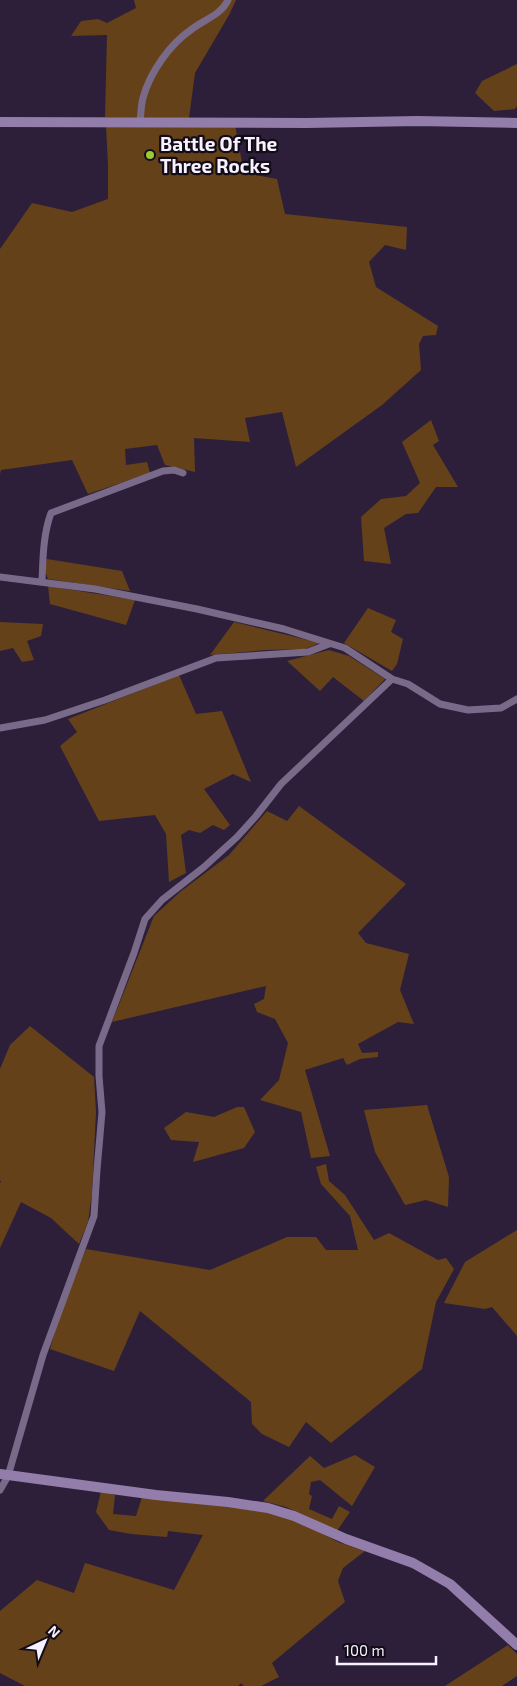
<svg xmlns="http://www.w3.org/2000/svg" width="517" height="1686" viewBox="0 0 517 1686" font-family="'Exo 2',sans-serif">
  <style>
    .green { fill: #65411a }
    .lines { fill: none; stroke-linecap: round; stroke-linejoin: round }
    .street { stroke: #796a8a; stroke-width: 7 }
    .secondary { stroke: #937dab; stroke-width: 10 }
    .poi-dot { fill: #9cca32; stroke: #120c18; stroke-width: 2 }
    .labels { text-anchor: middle; stroke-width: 4.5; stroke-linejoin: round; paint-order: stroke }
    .poi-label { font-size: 19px; font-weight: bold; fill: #f7f2fd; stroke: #120c18; text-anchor: start }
  </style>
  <rect width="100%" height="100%" fill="#2d1f3a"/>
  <!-- green -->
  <path class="green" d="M 134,0 L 236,0 L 229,15 L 195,73 L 189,118 L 105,117 L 107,35 L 71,36 L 81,21 L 98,19 L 107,23 L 136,8 Z
    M 517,64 L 517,106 L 515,109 L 494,111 L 475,93 L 482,81 Z
    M 235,125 L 244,173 L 277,179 L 285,214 L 407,227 L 406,250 L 385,245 L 369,262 L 376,287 L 438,326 L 436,335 L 423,336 L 419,344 L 421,370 L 382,405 L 296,467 L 282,412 L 245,418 L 250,442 L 194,438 L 195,472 L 165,465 L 157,445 L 125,449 L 126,465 L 147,462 L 150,473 L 88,494 L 72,460 L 1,470 L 0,474 L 0,249 L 32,203 L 72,212 L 108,199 L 108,165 L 106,126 Z
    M 431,420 L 439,441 L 433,445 L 458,487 L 436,487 L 418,513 L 406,514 L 384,528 L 391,564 L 364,561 L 361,517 L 381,499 L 406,496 L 420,483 L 402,442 Z
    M 47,559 L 122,571 L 130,591 L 48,579 L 44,568 Z
    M 48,586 L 135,600 L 126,625 L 50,604 Z
    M 368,608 L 396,620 L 391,632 L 403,639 L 397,664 L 392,671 L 344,643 Z
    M 0,622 L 43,624 L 41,636 L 27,641 L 34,660 L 22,662 L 13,648 L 0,651 Z
    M 234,622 L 320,643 L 305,649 L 266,650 L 210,655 Z
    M 329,650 L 349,656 L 385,679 L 364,701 L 333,677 L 320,691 L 287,661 Z
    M 179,675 L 196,714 L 222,711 L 251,782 L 233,774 L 204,789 L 230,825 L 224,830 L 213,825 L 200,833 L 189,830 L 181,835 L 186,873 L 169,882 L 166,834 L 155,815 L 99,821 L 60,746 L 77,732 L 68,719 Z
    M 299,806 L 406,884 L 358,933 L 366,943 L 409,954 L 400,990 L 414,1024 L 398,1022 L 358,1044 L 362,1053 L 378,1052 L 378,1057 L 360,1059 L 347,1065 L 343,1058 L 305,1070 L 330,1156 L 311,1158 L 301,1112 L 260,1100 L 279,1080 L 288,1043 L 275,1019 L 257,1012 L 254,1004 L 264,999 L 266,986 L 112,1022 L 154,916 L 180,892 L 229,855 L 267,811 L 287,821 Z
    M 30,1026 L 94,1077 L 96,1112 L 92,1193 L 88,1222 L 79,1244 L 51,1218 L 21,1202 L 0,1248 L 0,1183 L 1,1182 L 0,1180 L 0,1069 L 10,1045 Z
    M 427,1105 L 449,1177 L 448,1207 L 426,1200 L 405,1205 L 375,1152 L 364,1110 Z
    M 237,1107 L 244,1107 L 255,1132 L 244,1148 L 193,1162 L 199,1142 L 171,1140 L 164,1128 L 186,1112 L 214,1117 Z
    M 326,1164 L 329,1181 L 345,1195 L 374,1240 L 389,1233 L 438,1260 L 446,1258 L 454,1269 L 436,1302 L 422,1369 L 331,1443 L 306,1422 L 289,1447 L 262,1434 L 252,1424 L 251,1402 L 140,1311 L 114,1371 L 50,1349 L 62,1307 L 86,1249 L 210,1270 L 287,1237 L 316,1237 L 326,1250 L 358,1250 L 350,1216 L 321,1184 L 316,1167 Z
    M 517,1230 L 517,1336 L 492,1307 L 485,1309 L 444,1303 L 465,1262 Z
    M 355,1455 L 375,1467 L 352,1506 L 320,1480 L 311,1482 L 309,1494 L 312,1496 L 309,1509 L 332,1519 L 339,1506 L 350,1512 L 337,1531 L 286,1507 L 263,1501 L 310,1456 L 324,1468 Z
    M 101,1491 L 115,1495 L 113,1514 L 136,1516 L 142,1497 L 229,1505 L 278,1514 L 312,1528 L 338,1542 L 365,1551 L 343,1568 L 338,1581 L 345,1602 L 272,1663 L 279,1677 L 261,1686 L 244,1686 L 241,1683 L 238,1686 L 25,1686 L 0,1673 L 0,1611 L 37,1580 L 74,1593 L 85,1563 L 174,1590 L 203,1535 L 168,1531 L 167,1537 L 131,1534 L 109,1530 L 96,1512 Z
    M 508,1645 L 517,1654 L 517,1676 L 502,1686 L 445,1686 Z"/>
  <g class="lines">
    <!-- street -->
    <path class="street" d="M 140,121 C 141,114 141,105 143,98 C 150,72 170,44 192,29 C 205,19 221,15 228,0
      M 0,577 L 95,589 L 197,609 L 284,629 L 345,648 L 392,679 L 408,684 L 440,704 L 468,710 L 501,708 L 517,699
      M 42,581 C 43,558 43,535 51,513 L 163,471 L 174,470 L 183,473
      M 0,728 L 45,720 L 105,700 L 216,658 L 308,652 L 329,644
      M 0,1490 L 8,1476 L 43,1355 L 94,1216 L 97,1170 L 102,1112 L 99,1076 L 99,1046 L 134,953 L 145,919 L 162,900 L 204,867 L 237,837 L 256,816 L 281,784 L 392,679"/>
    <!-- secondary -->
    <path class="secondary" d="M 0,122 L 307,123 L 418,121 L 517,123
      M 0,1474 L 156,1495 L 228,1502 L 268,1508 L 294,1516 L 346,1539 L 413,1563 L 450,1584 L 517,1645"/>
  </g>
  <!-- markers -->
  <circle class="poi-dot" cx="150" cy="155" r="5"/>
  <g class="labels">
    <!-- poi labels -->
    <g class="poi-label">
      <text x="160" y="151">Battle Of The<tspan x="160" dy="22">Three Rocks</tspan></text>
    </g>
  </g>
  <!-- north arrow -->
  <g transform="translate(45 1641) rotate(44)" stroke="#120c18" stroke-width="4" paint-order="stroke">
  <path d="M0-4L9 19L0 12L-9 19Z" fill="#f7f2fd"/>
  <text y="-8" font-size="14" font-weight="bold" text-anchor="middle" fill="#f7f2fd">N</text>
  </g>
  <!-- scale -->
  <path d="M337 1656v8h99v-8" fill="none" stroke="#f7f2fd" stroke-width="2.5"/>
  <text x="344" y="1656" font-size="15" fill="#f7f2fd" stroke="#120c18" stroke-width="4" paint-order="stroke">100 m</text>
</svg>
